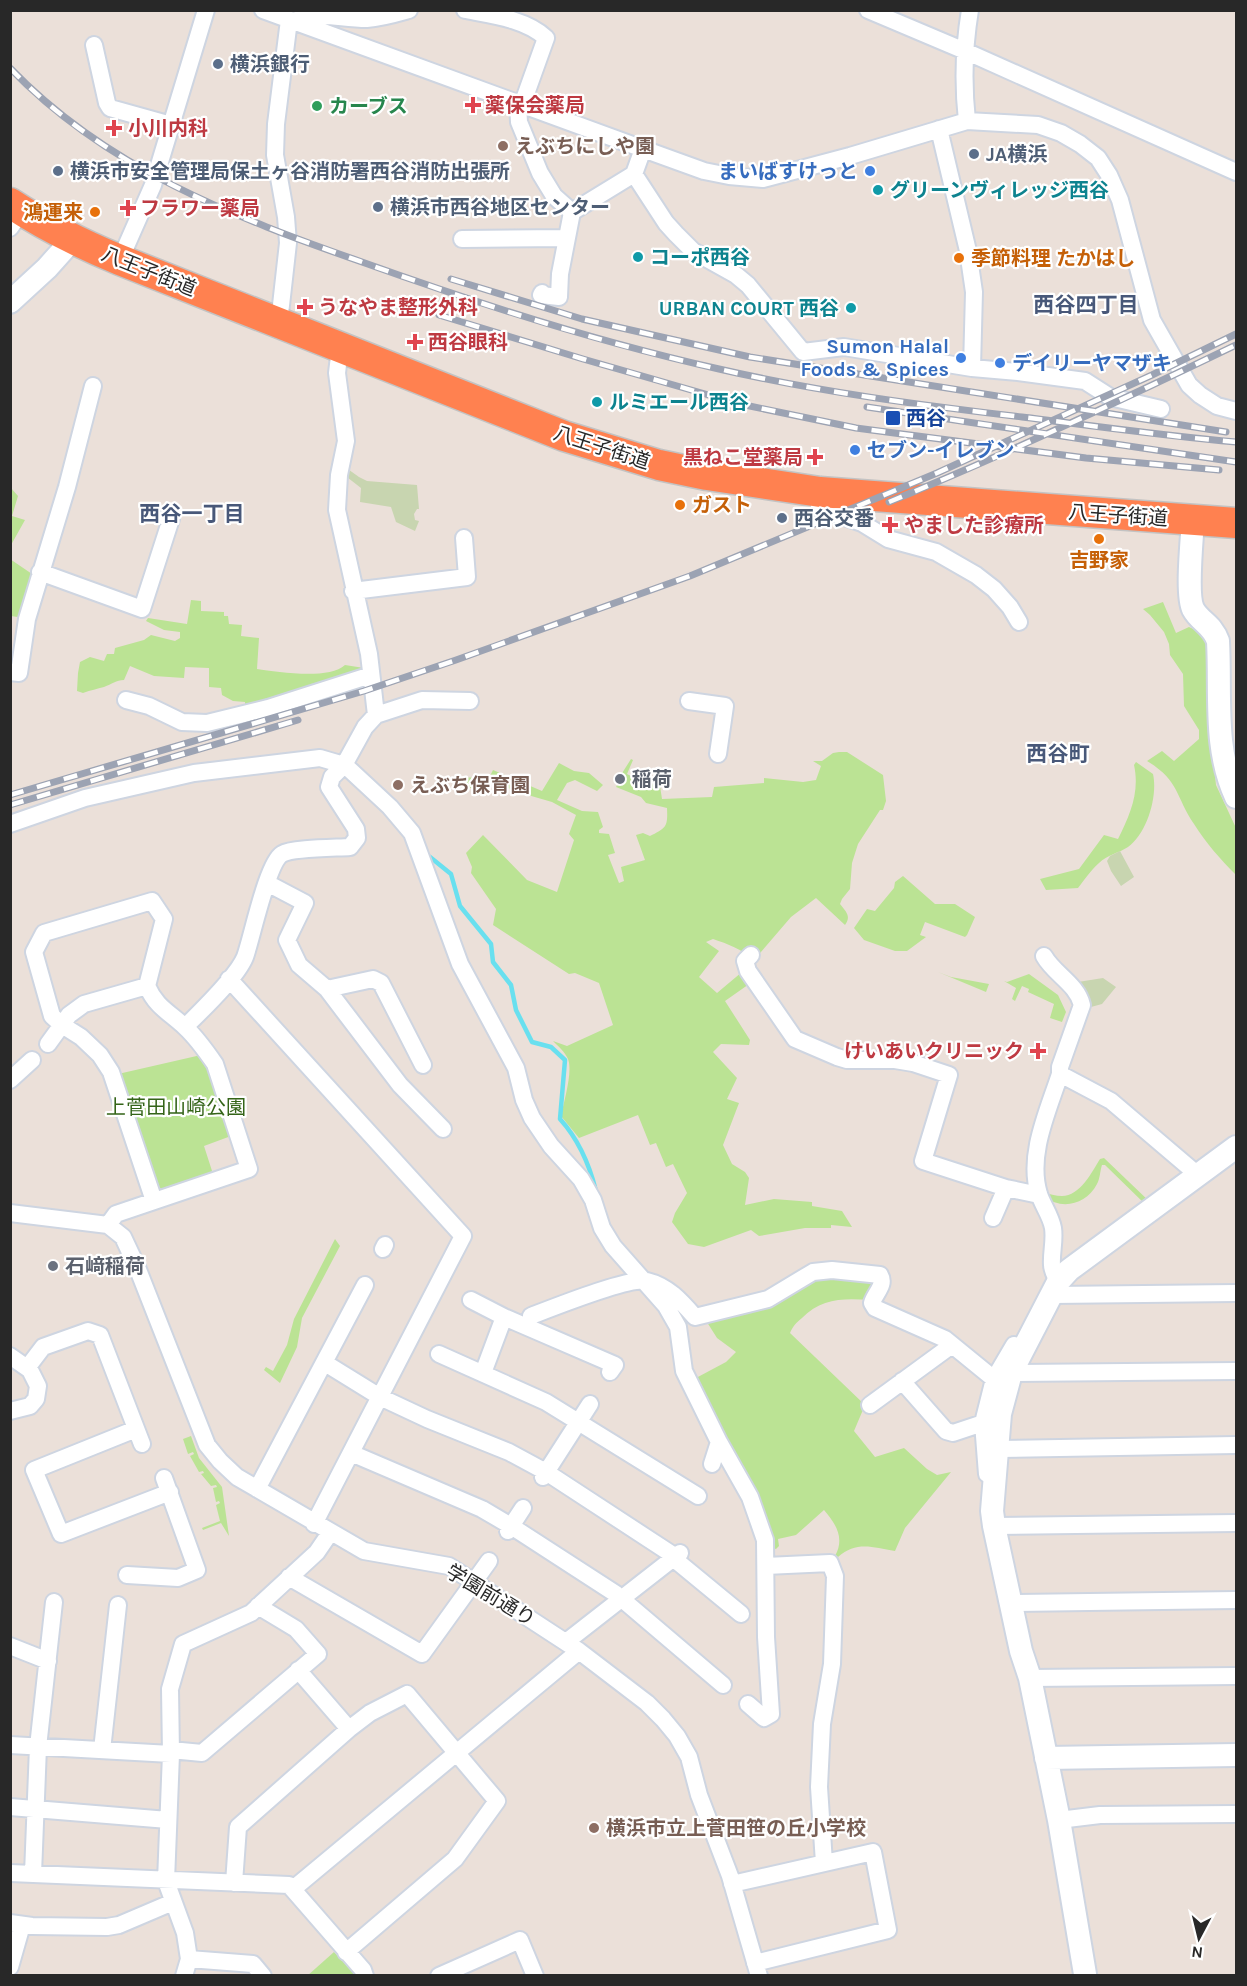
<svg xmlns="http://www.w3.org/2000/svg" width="1247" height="1986" viewBox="0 0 1247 1986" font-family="Karla,'Noto Sans JP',sans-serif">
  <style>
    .green { fill: #bbe394 }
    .cemetery { fill: #c8d5b0 }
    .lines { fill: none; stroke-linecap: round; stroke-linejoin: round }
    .stream { stroke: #69e0ef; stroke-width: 4.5 }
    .street-casing { stroke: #ced5e1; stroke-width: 20 }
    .secondary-casing { stroke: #ced5e1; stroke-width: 26 }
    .highway-casing { stroke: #c3c3c3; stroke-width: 33 }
    .street { stroke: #fff; stroke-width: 16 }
    .secondary { stroke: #fff; stroke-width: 22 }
    .highway { stroke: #ff8150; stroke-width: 30 }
    .rail-casing { stroke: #9ca3b3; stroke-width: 7 }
    .rail { stroke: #fff; stroke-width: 4.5; stroke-dasharray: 14; stroke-linecap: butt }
    .service-dot { fill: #5c6f8a; stroke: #fff; stroke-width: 2 }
    .health-dot { fill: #e0444e; stroke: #fff; stroke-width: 2 }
    .leisure-dot { fill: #2e9e5b; stroke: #fff; stroke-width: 2 }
    .education-dot { fill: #8d6e63; stroke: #fff; stroke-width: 2 }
    .shop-dot { fill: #3f7fe0; stroke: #fff; stroke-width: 2 }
    .culture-dot { fill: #0f9aa8; stroke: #fff; stroke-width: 2 }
    .food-dot { fill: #e8710a; stroke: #fff; stroke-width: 2 }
    .transit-dot { fill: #1a4fb4; stroke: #fff; stroke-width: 2 }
    .worship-dot { fill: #6b7280; stroke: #fff; stroke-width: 2 }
    .labels { text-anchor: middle; stroke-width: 4.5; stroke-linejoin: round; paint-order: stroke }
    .service-label { font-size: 20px; font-weight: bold; fill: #4e5e75; stroke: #fff; text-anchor: start }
    .health-label { font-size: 20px; font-weight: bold; fill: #be3a42; stroke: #fff; text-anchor: start }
    .leisure-label { font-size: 20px; font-weight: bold; fill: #27864d; stroke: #fff; text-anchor: start }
    .education-label { font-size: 20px; font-weight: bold; fill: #785e54; stroke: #fff; text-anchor: start }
    .shop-label { font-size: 20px; font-weight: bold; fill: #366cbe; stroke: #fff; text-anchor: end }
    .culture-label { font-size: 20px; font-weight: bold; fill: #0d838f; stroke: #fff; text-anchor: start }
    .food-label { font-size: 20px; font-weight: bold; fill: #c56008; stroke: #fff; text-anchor: start }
    .street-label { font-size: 20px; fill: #282828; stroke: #fff }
    .transit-label { font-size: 20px; font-weight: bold; fill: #164399; stroke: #fff; text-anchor: start }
    .worship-label { font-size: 20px; font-weight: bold; fill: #5b616d; stroke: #fff; text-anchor: start }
    .park-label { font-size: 20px; fill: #346418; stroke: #fff }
    .neighbourhood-label { font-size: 21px; font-weight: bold; fill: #485879; stroke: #fff }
  </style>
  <rect width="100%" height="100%" fill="#ebe0d9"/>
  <!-- green -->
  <path class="green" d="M 11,488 L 18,496 L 12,516 L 25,520 L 11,545 Z
    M 10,559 L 35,576 L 24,618 L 11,616 Z
    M 191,600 L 201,601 L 201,611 L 224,612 L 224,616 L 228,616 L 229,624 L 242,625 L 241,636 L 259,638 L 257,669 C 278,672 329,680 345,665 L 364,668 L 364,674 L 245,708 L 245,702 L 233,701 L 222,695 L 221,688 L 209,687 L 209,668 L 185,667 L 184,678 L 154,676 L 130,666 L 124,680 C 116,680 112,684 104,687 C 97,689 91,690 83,693 L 77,691 L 78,673 L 80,662 L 90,657 L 104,661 L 107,654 L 114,654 L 115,648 L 144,640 L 151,635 L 175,641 L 180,638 L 180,632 L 164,630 L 146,621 L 148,618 L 187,624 Z
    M 1163,602 L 1176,633 L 1189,627 L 1204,634 L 1208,642 L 1210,732 L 1214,766 L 1216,785 L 1236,828 L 1236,875 C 1220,859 1206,843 1194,824 C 1175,796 1180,781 1147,761 L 1162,751 L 1174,761 L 1199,739 L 1199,730 L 1184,706 L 1183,674 L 1170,655 L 1169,644 L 1164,632 L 1150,615 L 1143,609 Z
    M 839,752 L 847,752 L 883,775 L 886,801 L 883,810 L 880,810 L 858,844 L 852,863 L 850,889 L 842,899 L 840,904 C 847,913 851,916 845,925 L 816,898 L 791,917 L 754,960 C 741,949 728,944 713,939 L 706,942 L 719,951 L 699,977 L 717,993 L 742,972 L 752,982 L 725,1001 L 750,1040 L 749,1045 L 721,1044 L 713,1052 L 737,1078 L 727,1099 L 739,1103 L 723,1145 L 732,1164 L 745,1172 L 749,1178 L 745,1205 L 774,1199 L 812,1202 L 812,1206 L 842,1211 L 852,1227 L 831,1225 L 831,1228 L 805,1228 L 759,1236 L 751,1230 L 704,1247 L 688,1244 L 672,1222 L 675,1213 L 687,1193 L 673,1164 L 666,1167 L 656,1143 L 650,1145 L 638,1115 L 579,1138 L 561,1116 C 564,1101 573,1072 568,1059 C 565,1052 558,1046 553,1041 L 567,1046 L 613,1025 L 599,983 L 575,973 L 569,974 L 493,925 L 496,909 L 471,873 L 472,867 L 466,853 L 483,835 L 527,880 L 557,892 L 574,840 L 569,834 L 576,815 L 552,802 L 521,793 L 519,795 L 518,791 L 489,783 C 471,793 467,786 448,781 L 452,777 L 489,778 L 493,770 L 542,791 L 559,763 L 574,771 L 589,773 L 603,785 L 597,791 L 575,780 L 567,783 L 557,800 L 582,811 L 598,812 L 603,827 L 599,830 L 599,833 L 609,834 L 615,853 L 608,855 L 619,883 L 624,881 L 621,867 L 645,860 L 636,835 L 643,833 L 650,836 C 666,828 668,827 667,808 L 646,803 L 641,797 L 616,787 L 621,779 L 619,778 L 631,759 L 633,760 L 627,774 L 637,779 L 637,781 L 660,786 L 662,799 L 712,797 L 714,787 L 764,783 L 764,778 L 803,782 L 816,780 L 821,766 L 813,761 L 822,761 L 833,753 Z
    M 1136,762 L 1153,774 C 1158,796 1147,834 1128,847 C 1119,853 1107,855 1099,863 C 1091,870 1084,880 1078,888 L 1046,890 L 1040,879 L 1079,869 L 1104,835 L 1118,839 C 1130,815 1140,792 1134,765 Z
    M 903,876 L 935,904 L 955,904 L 975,917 L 967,935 L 965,937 L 925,922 L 920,935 L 926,937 L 907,951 L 895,951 L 864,940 L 854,928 L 867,909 L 875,911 L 894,888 L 895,882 Z
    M 938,972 L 951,977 L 989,984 L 986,992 Z
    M 1029,974 L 1058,995 L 1066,1012 L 1062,1022 L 1050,1018 L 1054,1004 L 1028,992 L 1029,989 L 1022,986 L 1015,1001 L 1012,999 L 1016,988 L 1004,981 L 1007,982 Z
    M 201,1055 L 208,1068 L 231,1136 L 204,1146 L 213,1174 L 163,1191 L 158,1188 L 118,1074 Z
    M 1104,1158 L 1151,1203 L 1148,1207 L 1105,1165 L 1102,1165 C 1100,1171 1100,1179 1097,1184 C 1086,1205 1062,1210 1044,1197 L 1042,1192 C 1049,1194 1056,1196 1062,1196 C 1080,1196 1092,1172 1100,1159 Z
    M 335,1239 L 340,1246 L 302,1318 L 297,1347 L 280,1383 L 264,1370 L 266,1367 L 273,1371 L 287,1345 L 294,1319 Z
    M 814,1275 L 876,1277 L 870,1300 C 844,1298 821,1298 802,1318 C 796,1323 793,1326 790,1333 L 865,1405 L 854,1431 L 875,1457 L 904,1448 L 927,1469 L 937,1475 L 951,1472 L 905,1528 L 895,1551 C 872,1547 856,1541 838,1557 L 835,1556 C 845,1538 836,1524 824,1510 L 796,1535 L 778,1539 L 779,1546 L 776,1549 L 772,1548 L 742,1470 L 696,1378 L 726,1362 L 736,1352 L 717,1338 L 705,1319 Z
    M 191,1436 L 199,1458 L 222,1487 L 229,1536 L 221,1523 L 203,1530 L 202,1528 L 220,1521 L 216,1505 L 220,1503 L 219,1501 L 216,1502 L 213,1488 L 217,1487 L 216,1485 L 211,1486 L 201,1474 L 204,1473 L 203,1471 L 199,1472 L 190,1456 L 194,1454 L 193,1452 L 188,1454 L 183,1439 Z
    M 334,1952 L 356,1975 L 307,1976 Z"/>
  <!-- cemetery -->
  <path class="cemetery" d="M 345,467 L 359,477 L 367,481 L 417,485 L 419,509 L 417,509 L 414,514 L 415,520 L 419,521 L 415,531 L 396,522 L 391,507 L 360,502 L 361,488 L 343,474 Z
    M 1120,851 L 1134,877 L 1121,886 L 1111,871 L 1107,861 L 1110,856 Z
    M 1103,978 L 1116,987 L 1102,1004 L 1091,1007 L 1087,993 L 1078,982 Z"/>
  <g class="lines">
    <!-- stream -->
    <path class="stream" d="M 430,857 L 451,874 L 460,906 L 491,944 L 493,962 L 511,985 L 516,1010 L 532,1042 L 551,1047 L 565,1060 L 560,1119 C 579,1140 589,1163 596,1191"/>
    <defs>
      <path id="street" d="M 263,10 L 657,154 L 704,171 L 729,176 L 763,179 L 850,156 L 967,121 L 1038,125 L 1061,133 L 1080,144 L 1098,158 L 1109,175 L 1120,200 L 1152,320 L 1189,385 L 1200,395 L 1217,406 L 1236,411
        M 465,10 C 491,15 526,19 546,38 L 522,105
        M 868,10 L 965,51 L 1236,172
        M 293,21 C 325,11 337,19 367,19 C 382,18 395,14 409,10
        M 94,45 L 107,103 L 110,108 L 171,125
        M 518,105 L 519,122 L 540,173 L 554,196 L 572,212
        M 967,121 C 963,85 964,46 970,10
        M 939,129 L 968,251 L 974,292 L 972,368
        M 643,149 L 634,174 L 666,223 L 676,234 L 693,251 L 736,275 L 748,285 L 803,352 L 844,347 L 972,368 L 1018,372 L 1085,381 L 1110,397 L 1161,409
        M 10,228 L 22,211
        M 462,239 L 566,238
        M 120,260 L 153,185 L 206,10
        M 542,293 L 541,295 L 559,297 L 560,274 L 572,212 L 634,174
        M 279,323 L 288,243 L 286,217 L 275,155 L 276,124 L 289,20
        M 340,348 L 337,373 L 346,441 L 339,475 L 337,510 L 369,654 L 376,715
        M 820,492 L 819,508 L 862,523 L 888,539 L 936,552 L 976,575 L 994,589 L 1010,607 L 1019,622
        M 40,572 L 142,609 L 171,519 L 166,518
        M 353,591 L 467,577 L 464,538
        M 10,672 L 19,673 L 27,619 L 67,487 L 93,386
        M 126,700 L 149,706 L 182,722 L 207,723 L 268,708 L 371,675
        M 689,701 L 725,706 L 718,754
        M 10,824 L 85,798 L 194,773 L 320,758 L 344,765 L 348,768 L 390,807 L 412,833 L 460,964 L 516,1068 L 524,1100 L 532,1118 L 551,1146 L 581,1179 L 593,1200 L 602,1228 L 613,1246 L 666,1306 L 678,1327 L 684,1371 L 719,1442 L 750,1497 L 765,1540 L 766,1637 L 771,1714 L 764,1718 L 748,1704
        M 267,883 L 305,903 L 287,940 L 299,965 L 327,989 L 400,1085 L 443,1129
        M 751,955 L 745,961 L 748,971 L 795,1039 L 837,1057 L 847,1060 L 895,1060 L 913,1063 L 949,1075 L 923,1161 L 1006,1188 L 1039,1195
        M 1044,956 C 1054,974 1077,984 1082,1005 L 1060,1067 L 1060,1074 L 1111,1101 L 1198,1175
        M 229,979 L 463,1236 L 314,1524
        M 327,989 L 373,979 L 381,983 L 423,1065
        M 185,1027 C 201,1011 237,977 245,957 C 252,938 267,863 282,854 C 292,848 336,848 350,847 L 357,838 L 356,829 L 329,787 L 332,777 L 344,765 L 365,727 L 376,715 L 422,700 L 470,701
        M 48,1044 L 69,1015 L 84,1004 L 147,986
        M 10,1080 L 32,1060
        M 10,1213 L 108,1225 L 123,1237 L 137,1267 L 207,1445 L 220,1461 L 237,1477 L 364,1551 L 449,1566 L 579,1651 L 647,1703 L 663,1719 L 677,1736 L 689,1757 L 699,1795 L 730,1876 L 759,1976
        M 993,1218 L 1006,1188
        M 108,1225 L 116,1214 L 249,1169 L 215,1064 C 206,1051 197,1038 185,1027 C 169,1012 156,1007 147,986 L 164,919 L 152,901 L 44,933 L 34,952 L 52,1016 L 62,1025 L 81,1037 L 100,1055 L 111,1072 L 154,1201
        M 383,1249 L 385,1245
        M 1058,1282 C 1056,1277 1052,1271 1052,1265 C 1051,1253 1055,1241 1053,1228 C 1051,1216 1043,1206 1039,1194 C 1027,1155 1048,1111 1060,1074
        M 1052,1295 L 1236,1293
        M 471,1300 L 504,1317 L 615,1365 L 610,1372
        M 531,1316 C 552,1308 629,1277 647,1281 C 668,1286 681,1301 695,1317 L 768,1299 L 813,1272 L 832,1270 L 880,1275 C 886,1285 875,1293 872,1303 L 875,1308 L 945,1339 L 994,1379
        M 439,1354 L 546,1402 L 698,1496
        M 10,1356 L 30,1370 L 38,1386 L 36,1399 L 30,1406 L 10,1411
        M 325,1363 L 380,1397 L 427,1419 L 509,1452 L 546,1472 L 676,1557
        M 27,1368 L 43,1347 L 88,1331 L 100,1335 L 142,1444
        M 483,1373 L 504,1317
        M 1011,1373 L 1236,1371
        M 902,1381 L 946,1431 L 953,1433 L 983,1423
        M 870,1405 L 952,1345
        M 136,1429 L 34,1470 L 61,1534 L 170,1492
        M 997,1449 L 1236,1445
        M 351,1453 L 482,1509 L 511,1526 L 616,1594 L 723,1685
        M 712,1464 L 719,1442
        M 987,1474 L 983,1423 L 994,1379 L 1014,1345
        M 543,1477 L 590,1404
        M 257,1489 L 365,1285
        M 994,1526 L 1236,1523
        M 508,1531 L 523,1508
        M 673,1558 L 741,1614
        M 766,1566 L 830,1563 L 835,1576 L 832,1664 L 822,1724 L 819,1787 L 824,1863
        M 127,1575 L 178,1578 L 197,1570 L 164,1478
        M 289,1577 L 422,1654 L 489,1561
        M 1010,1603 L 1236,1600
        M 566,1642 L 680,1553
        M 10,1646 L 48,1661
        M 298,1670 L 349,1729
        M 1030,1678 L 1236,1676
        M 10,1745 L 171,1754
        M 102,1750 L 118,1605
        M 171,1750 L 202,1753 L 318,1654 L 296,1629 L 258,1606
        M 10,1807 L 168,1820
        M 1059,1820 L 1100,1815 L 1236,1814
        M 10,1873 L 289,1885 L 363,1970 L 365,1976
        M 33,1874 L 38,1747 L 54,1602
        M 234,1883 L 238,1827 L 349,1729 L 370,1713 L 407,1694 L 497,1801 L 455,1859 L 346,1952
        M 732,1884 L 873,1852 L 888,1930 L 755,1963
        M 293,1889 L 579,1651
        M 10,1923 L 32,1926 L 107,1927 L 119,1925 L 173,1902
        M 189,1959 L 253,1964 L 263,1976
        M 10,1967 L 22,1925
        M 184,1976 L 189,1959 L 185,1933 L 166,1881 L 171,1754 L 170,1689 L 183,1644 L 251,1613 L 317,1552 L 330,1533
        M 439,1976 L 520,1940 L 535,1976"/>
      <path id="secondary" d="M 10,302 L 47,268 L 72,240
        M 1193,520 C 1192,539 1186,594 1193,609 C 1200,622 1212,624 1218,641 C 1221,693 1213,748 1236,797
        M 1046,1758 L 1236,1755
        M 1085,1974 L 1059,1820 L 1030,1678 L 1021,1651 L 994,1526 L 992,1511 L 1000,1414 L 1011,1373 L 1058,1282 L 1069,1270 L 1236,1147"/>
      <path id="highway" d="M 10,203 C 45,226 81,244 120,260 L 564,436 L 659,465 L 707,475 L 820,492 L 1236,523"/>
    </defs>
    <!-- street casing -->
    <use href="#street" class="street-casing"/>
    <!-- secondary casing -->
    <use href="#secondary" class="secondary-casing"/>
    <!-- highway casing -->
    <use href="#highway" class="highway-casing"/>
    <!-- street -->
    <use href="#street" class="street"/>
    <!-- secondary -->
    <use href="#secondary" class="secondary"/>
    <!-- highway -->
    <use href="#highway" class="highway"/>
    <defs>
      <path id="rail" d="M 10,68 C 107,169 234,217 362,262 C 479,304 597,342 719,369 C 819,392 920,405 1022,417 C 1094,426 1165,436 1236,442
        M 451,279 L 582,319 L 750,357 L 1226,432
        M 439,315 L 583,359 L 740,404 L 856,428 L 1086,458 L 1219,470
        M 867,407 L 1236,462
        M 889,502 C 1007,454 1122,400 1236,345
        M 10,795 L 364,691 L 456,660 L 690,576 L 937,473 L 1152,375 L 1236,334
        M 10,805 L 298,720"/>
    </defs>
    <!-- rail casing -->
    <use href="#rail" class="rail-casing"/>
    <!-- rail -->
    <use href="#rail" class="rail"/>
  </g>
  <!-- markers -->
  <g class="service-dot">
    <circle cx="218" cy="64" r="6"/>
    <circle cx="974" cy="154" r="6"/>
    <circle cx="58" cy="171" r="6"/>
    <circle cx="378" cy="207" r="6"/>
    <circle cx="782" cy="518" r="6"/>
  </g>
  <g class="health-dot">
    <path d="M470 96h6v6h6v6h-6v6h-6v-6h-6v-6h6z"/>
    <path d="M111 119h6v6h6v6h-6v6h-6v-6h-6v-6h6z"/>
    <path d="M125 199h6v6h6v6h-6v6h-6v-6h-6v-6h6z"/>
    <path d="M302 298h6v6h6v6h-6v6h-6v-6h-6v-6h6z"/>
    <path d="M412 333h6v6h6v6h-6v6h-6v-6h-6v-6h6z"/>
    <path d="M812 448h6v6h6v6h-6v6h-6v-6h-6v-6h6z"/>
    <path d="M887 516h6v6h6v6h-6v6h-6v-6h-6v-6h6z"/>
    <path d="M1035 1042h6v6h6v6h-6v6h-6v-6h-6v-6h6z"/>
  </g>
  <circle class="leisure-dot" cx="317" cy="106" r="6"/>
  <g class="education-dot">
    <circle cx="503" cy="146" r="6"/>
    <circle cx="398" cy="785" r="6"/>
    <circle cx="594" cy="1828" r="6"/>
  </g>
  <g class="shop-dot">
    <circle cx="870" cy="171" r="6"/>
    <circle cx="961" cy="358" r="6"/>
    <circle cx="1000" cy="363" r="6"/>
    <circle cx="855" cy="450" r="6"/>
  </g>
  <g class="culture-dot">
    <circle cx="878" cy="190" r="6"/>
    <circle cx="638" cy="257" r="6"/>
    <circle cx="851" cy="308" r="6"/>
    <circle cx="597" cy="402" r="6"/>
  </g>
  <g class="food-dot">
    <circle cx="95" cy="212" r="6"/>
    <circle cx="959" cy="258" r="6"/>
    <circle cx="680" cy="505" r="6"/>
    <circle cx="1099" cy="539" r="6"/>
  </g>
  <rect class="transit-dot" x="885" y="410" width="16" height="16" rx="3"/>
  <g class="worship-dot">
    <circle cx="620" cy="779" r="6"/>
    <circle cx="53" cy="1266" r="6"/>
  </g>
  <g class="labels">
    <!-- service labels -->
    <g class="service-label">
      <text x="230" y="71">横浜銀行</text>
      <text x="986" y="161">JA横浜</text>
      <text x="70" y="178">横浜市安全管理局保土ヶ谷消防署西谷消防出張所</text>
      <text x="390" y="214">横浜市西谷地区センター</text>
      <text x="794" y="525">西谷交番</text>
    </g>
    <!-- health labels -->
    <g class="health-label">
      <text x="485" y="112">薬保会薬局</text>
      <text x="128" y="135">小川内科</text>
      <text x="140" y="215">フラワー薬局</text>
      <text x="318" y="314">うなやま整形外科</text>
      <text x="428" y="349">西谷眼科</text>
      <text x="803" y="464" text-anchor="end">黒ねこ堂薬局</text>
      <text x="904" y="532">やました診療所</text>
      <text x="1024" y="1058" text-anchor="end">けいあいクリニック</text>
    </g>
    <!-- leisure labels -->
    <g class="leisure-label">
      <text x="329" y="113">カーブス</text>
    </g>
    <!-- education labels -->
    <g class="education-label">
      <text x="515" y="153">えぶちにしや園</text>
      <text x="410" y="792">えぶち保育園</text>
      <text x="606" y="1835">横浜市立上菅田笹の丘小学校</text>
    </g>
    <!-- shop labels -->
    <g class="shop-label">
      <text x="858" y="178">まいばすけっと</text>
      <text x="949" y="353">Sumon Halal<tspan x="949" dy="23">Foods &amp; Spices</tspan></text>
      <text x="1012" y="370" text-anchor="start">デイリーヤマザキ</text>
      <text x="867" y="457" text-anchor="start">セブン-イレブン</text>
    </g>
    <!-- culture labels -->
    <g class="culture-label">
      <text x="890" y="197">グリーンヴィレッジ西谷</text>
      <text x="650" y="264">コーポ西谷</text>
      <text x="839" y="315" text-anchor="end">URBAN COURT 西谷</text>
      <text x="609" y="409">ルミエール西谷</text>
    </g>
    <!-- food labels -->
    <g class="food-label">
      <text x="83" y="219" text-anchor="end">鴻運来</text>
      <text x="971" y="265">季節料理 たかはし</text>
      <text x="692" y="512">ガスト</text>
      <text x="1099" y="567" text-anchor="middle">吉野家</text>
    </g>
    <!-- street labels -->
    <g class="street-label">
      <text transform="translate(149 271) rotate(22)" y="7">八王子街道</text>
      <text transform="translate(602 447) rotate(18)" y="7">八王子街道</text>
      <text transform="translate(1118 515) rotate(4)" y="7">八王子街道</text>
      <text transform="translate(491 1595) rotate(31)" y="7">学園前通り</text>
    </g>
    <!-- transit labels -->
    <g class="transit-label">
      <text x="906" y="425">西谷</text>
    </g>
    <!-- worship labels -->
    <g class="worship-label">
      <text x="632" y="786">稲荷</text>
      <text x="65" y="1273">石﨑稲荷</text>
    </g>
    <!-- park labels -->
    <g class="park-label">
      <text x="176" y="1114">上菅田山崎公園</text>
    </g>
    <!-- neighbourhood labels -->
    <g class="neighbourhood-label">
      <text x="1086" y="312">西谷四丁目</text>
      <text x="192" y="521">西谷一丁目</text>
      <text x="1058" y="761">西谷町</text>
    </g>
  </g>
  <!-- border -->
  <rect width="1247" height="1986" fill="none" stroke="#282828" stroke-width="24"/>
  <!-- north arrow -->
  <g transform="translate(1199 1938) rotate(187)" stroke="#ffffff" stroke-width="4.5" paint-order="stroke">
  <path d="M0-4.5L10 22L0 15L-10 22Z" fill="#282828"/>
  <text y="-9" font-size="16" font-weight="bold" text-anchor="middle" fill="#282828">N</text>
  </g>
</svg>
